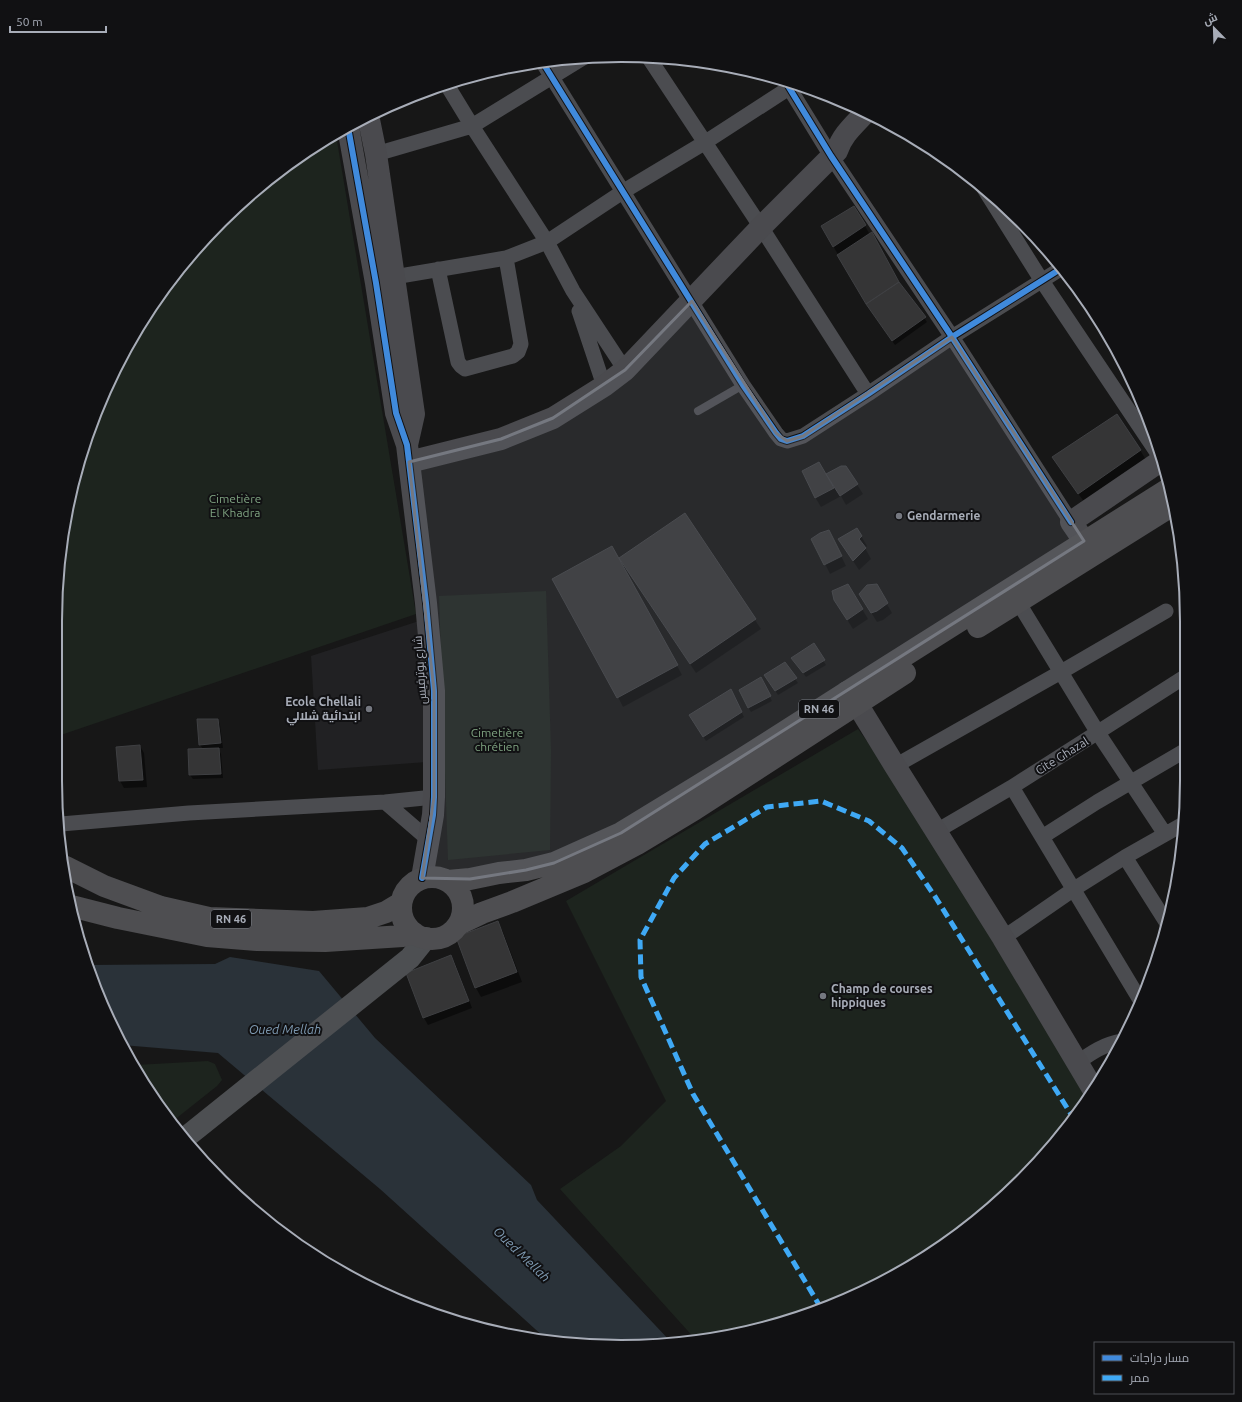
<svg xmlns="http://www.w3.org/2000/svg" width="1242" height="1402" viewBox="0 0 1242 1402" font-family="Ubuntu,Cairo,sans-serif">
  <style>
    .built { fill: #212123 }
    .green { fill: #1d241e }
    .water { fill: #2a3239 }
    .shadow { fill: #0007 }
    .building { fill: #353536; stroke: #3f4043 }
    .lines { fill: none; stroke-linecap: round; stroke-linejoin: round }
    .lane { stroke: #4b4c50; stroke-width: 8 }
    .street { stroke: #4b4c50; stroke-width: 15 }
    .secondary { stroke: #4a4a4e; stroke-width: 22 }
    .primary { stroke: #4d4f52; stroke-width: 22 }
    .highway { stroke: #4e4e51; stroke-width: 22 }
    .quiet { stroke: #3fa9f5; stroke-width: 5; stroke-dasharray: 10 5; stroke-linecap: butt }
    .cycleway-casing { stroke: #111113; stroke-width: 8 }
    .cycleway { stroke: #408adc; stroke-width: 6 }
    .marked { fill: #757880; fill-opacity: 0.2; stroke: #757880; stroke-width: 3; stroke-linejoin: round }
    .poi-dot { fill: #757880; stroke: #111113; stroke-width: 1.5 }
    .labels { text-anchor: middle; stroke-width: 4; stroke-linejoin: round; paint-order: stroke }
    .shield { fill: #111113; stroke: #7b7e86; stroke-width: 1 }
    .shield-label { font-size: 11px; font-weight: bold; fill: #a8adb8 }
    .park-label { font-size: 12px; fill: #7fa381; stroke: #111113 }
    .poi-label { font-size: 12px; font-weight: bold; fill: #a8adb8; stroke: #111113; text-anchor: start }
    .street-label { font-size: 12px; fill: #a8adb8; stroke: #111113 }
    .water-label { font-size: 13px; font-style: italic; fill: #7f9bb3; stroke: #111113 }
    .rim { fill: none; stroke: #a8adb8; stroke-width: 2 }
  </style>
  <rect width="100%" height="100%" fill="#171717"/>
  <!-- built -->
  <path class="built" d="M 419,621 L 427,762 L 318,770 L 311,656 Z"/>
  <!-- green -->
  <path class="green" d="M 336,135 L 416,614 L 55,737 L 56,584 L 66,511 L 98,405 L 131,338 L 196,248 L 277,172 Z
    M 546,591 L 551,751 L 550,850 L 448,860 L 439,596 Z
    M 858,729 L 929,827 L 1091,1092 L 1070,1126 L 994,1207 L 872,1289 L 768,1328 L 696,1340 L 560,1189 L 621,1146 L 666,1101 L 566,901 Z
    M 208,1061 L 215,1064 L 222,1080 L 217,1086 L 173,1121 L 136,1065 Z"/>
  <!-- water -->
  <path class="water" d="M 230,957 L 319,971 L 375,1038 L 531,1185 L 537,1200 L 672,1343 L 658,1346 L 545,1338 L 380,1189 L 218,1053 L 122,1045 L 113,1032 L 88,965 L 215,964 Z"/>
  <!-- shadow -->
  <path class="shadow" d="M 854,207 L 869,233 L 862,238 L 899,283 L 927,322 L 895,345 L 871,311 L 822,227 Z
    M 1140,450 L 1146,460 L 1085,503 L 1059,467 Z
    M 841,467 L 846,467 L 863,494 L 846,505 L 841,496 L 821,507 L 815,497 L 826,476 Z
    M 684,515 L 761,629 L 696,673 L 627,569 L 625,570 L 682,675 L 623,707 L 618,697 L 618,559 Z
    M 857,529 L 867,546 L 865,548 L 871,559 L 859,570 L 845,549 Z
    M 829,531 L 846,566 L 830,574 L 813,539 Z
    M 876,585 L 892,613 L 883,620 L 877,622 L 866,604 Z
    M 862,609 L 868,619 L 853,629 L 841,610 Z
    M 813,645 L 826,665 L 806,677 L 795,662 Z
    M 784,663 L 798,683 L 778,695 L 765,675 Z
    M 760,679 L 772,701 L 751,712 L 748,707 Z
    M 733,694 L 744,717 L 706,741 L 690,716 Z
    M 218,720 L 220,725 L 223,748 L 218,748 L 221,754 L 223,778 L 193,779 L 190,775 L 189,750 L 203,749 L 200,745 Z
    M 140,746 L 144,753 L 147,787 L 124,788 L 120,781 Z
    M 497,922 L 503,932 L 522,982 L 481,997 L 476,988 L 457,938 Z
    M 451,956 L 455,963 L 472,1008 L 428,1025 L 424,1018 L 407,973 Z"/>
  <!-- building -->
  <path class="building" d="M 854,206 L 866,225 L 833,247 L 821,226 Z
    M 872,232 L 899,282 L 866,304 L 837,255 Z
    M 899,282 L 926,317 L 892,341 L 866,304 Z
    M 1117,414 L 1141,450 L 1078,494 L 1052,457 Z
    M 819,462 L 834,488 L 815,498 L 802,471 Z
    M 841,466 L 846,466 L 858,484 L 840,496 L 826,474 Z
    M 685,513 L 756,619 L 690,664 L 619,558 Z
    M 857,528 L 862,536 L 859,539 L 866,548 L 853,561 L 838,539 Z
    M 829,530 L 842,556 L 824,565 L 811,539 L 820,533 Z
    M 612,546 L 678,665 L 617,698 L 552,579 Z
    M 848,584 L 863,609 L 847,620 L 834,600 L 832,591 Z
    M 877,584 L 888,603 L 877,611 L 871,613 L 859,594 L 867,585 Z
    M 814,643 L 825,660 L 803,673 L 791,658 Z
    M 785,662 L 797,678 L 775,691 L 764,675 Z
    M 761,677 L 771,696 L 748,708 L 739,690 Z
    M 731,689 L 742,712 L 703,737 L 689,715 Z
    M 197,719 L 218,719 L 221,743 L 199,745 Z
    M 140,745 L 143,780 L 119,781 L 116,747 Z
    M 219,748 L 221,774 L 189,775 L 188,749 Z
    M 498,921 L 517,972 L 475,988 L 456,937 Z
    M 451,955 L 469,1001 L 423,1018 L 406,973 Z"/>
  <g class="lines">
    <!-- lane -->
    <path class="lane" d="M 698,411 L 743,385"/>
    <!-- street -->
    <path class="street" d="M 649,58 L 761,227 L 868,394
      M 543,63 L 743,385 L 776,433 L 781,439 L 787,441 L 803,436 L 868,394 L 952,337 L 1062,268
      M 785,81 L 831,156 L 952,337 L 1071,522
      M 447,85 L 472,126 L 547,242 L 573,291 L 625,370
      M 376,154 L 472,126 L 586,56
      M 983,187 L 1042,281 L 1162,460
      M 438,269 L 458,362 L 461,366 L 465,369 L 513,356 L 518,352 L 521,344 L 506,258
      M 394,277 L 506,258 L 547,242 L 624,191 L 704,143 L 789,88
      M 579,311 L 604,386
      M 1018,602 L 1098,733 L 1165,834
      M 895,766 L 1061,672 L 1166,611
      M 1012,787 L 1140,1000
      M 385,802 L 429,840
      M 61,824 L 189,813 L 385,802 L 434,797
      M 935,832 L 1012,787 L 1186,676
      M 1042,837 L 1097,802 L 1186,750
      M 1125,857 L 1168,925
      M 1003,938 L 1074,889 L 1125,857 L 1185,823
      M 1077,1063 C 1091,1053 1104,1044 1122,1041"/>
    <!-- secondary -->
    <path class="secondary" d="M 368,115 L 376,154 L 414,414 L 407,445
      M 348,127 L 376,283 L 396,413 L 407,445 L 426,603 L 434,691 L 434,797 L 433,815 L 422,878
      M 409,462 L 501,439 L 553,418 L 604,386 L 625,370 L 761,227 L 837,151 C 842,135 854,125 865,113
      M 1084,541 L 1071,522 L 1162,460
      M 847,692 L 851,694 L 895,766 L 1003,938 L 1093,1089"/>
    <!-- primary -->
    <path class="primary" d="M 185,1138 L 410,958 L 426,938"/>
    <!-- highway -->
    <path class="highway" d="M 978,627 L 1173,505
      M 66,867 L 104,886 L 161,907 L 209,918 L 313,922 L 368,918 L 386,912 L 401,903
      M401 908a31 31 0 1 1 62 0a31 31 0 1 1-62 0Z
      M 448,881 L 470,879 L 499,873 L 526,870 L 554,863 L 621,833 L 742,759 L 847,692 L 1170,488
      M 71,906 L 118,918 L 207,936 L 257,940 L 325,941 L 403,936 L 414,933
      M 459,924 L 482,913 L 512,902 L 584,872 L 637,844 L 695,809 L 905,673"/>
    <!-- quiet -->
    <path class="quiet" d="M 821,1308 L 693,1094 L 641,977 L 640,940 L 674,878 L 705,844 L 767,807 L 821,801 L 869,821 L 902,848 L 936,898 L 1074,1119"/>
    <defs>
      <path id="cycleway" d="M 543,63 L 743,385 L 776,433 L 781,439 L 787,441 L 803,436 L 868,394 L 952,337 L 1062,268
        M 785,81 L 831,156 L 952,337 L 1071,522
        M 348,127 L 376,283 L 396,413 L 407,445 L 426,603 L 434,691 L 434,797 L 433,815 L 422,878"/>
    </defs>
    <!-- cycleway casing -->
    <use href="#cycleway" class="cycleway-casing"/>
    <!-- cycleway -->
    <use href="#cycleway" class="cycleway"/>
  </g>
  <!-- marked area -->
  <path class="marked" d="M 692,301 L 776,433 L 787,441 L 803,436 L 952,337 L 1084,541 L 621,833 L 554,863 L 526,870 L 470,879 L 422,878 L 434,797 L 434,691 L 409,462 L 501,439 L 553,418 L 625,370 Z"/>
  <!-- markers -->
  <g class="poi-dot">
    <circle cx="899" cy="516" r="4"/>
    <circle cx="369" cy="709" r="4"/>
    <circle cx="823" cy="996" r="4"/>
  </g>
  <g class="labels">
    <!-- shield labels -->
    <g class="shield">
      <rect x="799" y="700" width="40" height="18" rx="3"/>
      <rect x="211" y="910" width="40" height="18" rx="3"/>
    </g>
    <g class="shield-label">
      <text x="819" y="713">RN 46</text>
      <text x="231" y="923">RN 46</text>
    </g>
    <!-- park labels -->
    <g class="park-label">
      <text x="235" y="503">Cimetière<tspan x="235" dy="14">El Khadra</tspan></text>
      <text x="497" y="737">Cimetière<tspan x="497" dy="14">chrétien</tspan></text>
    </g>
    <!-- poi labels -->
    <g class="poi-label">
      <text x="907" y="520">Gendarmerie</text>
      <text x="361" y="706" text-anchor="end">Ecole Chellali<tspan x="361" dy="14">ابتدائية شلالي</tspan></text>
      <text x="831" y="993">Champ de courses<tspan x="831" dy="14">hippiques</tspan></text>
    </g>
    <!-- street labels -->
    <g class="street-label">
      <text transform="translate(420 670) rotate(-94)" y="4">شارع بوترفيس</text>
      <text transform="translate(1062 756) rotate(-32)" y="4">Cite Ghazal</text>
    </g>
    <!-- water labels -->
    <g class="water-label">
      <text x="285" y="1034">Oued Mellah</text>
      <text transform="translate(522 1254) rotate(44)" y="5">Oued Mellah</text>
    </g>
  </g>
  <!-- crop -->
  <path d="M0 0H1242V1402H0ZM621 62H621A559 559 0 0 1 1180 621V781A559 559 0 0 1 621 1340H621A559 559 0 0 1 62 781V621A559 559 0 0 1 621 62Z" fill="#111113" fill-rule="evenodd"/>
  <path class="rim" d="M621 62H621A559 559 0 0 1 1180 621V781A559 559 0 0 1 621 1340H621A559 559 0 0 1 62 781V621A559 559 0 0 1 621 62Z"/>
  <!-- legend -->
  <rect x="1094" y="1342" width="140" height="52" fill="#111113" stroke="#4d4f55"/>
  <rect x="1102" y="1355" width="20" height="6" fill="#408adc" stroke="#4d4f55"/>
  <text x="1130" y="1362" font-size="12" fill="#a8adb8">مسار دراجات</text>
  <rect x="1102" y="1375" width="20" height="6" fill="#3fa9f5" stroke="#4d4f55"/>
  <text x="1130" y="1382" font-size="12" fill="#a8adb8">ممر</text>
  <!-- north arrow -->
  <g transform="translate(1214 28) rotate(337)" stroke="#111113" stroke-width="3" paint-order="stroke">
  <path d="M0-3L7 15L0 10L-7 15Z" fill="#a8adb8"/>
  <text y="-6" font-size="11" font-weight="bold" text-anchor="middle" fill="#a8adb8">ش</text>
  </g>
  <!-- scale -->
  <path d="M10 26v6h96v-6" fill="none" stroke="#a8adb8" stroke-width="2"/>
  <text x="16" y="26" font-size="12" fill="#a8adb8" stroke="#111113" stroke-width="3" paint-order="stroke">50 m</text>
</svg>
